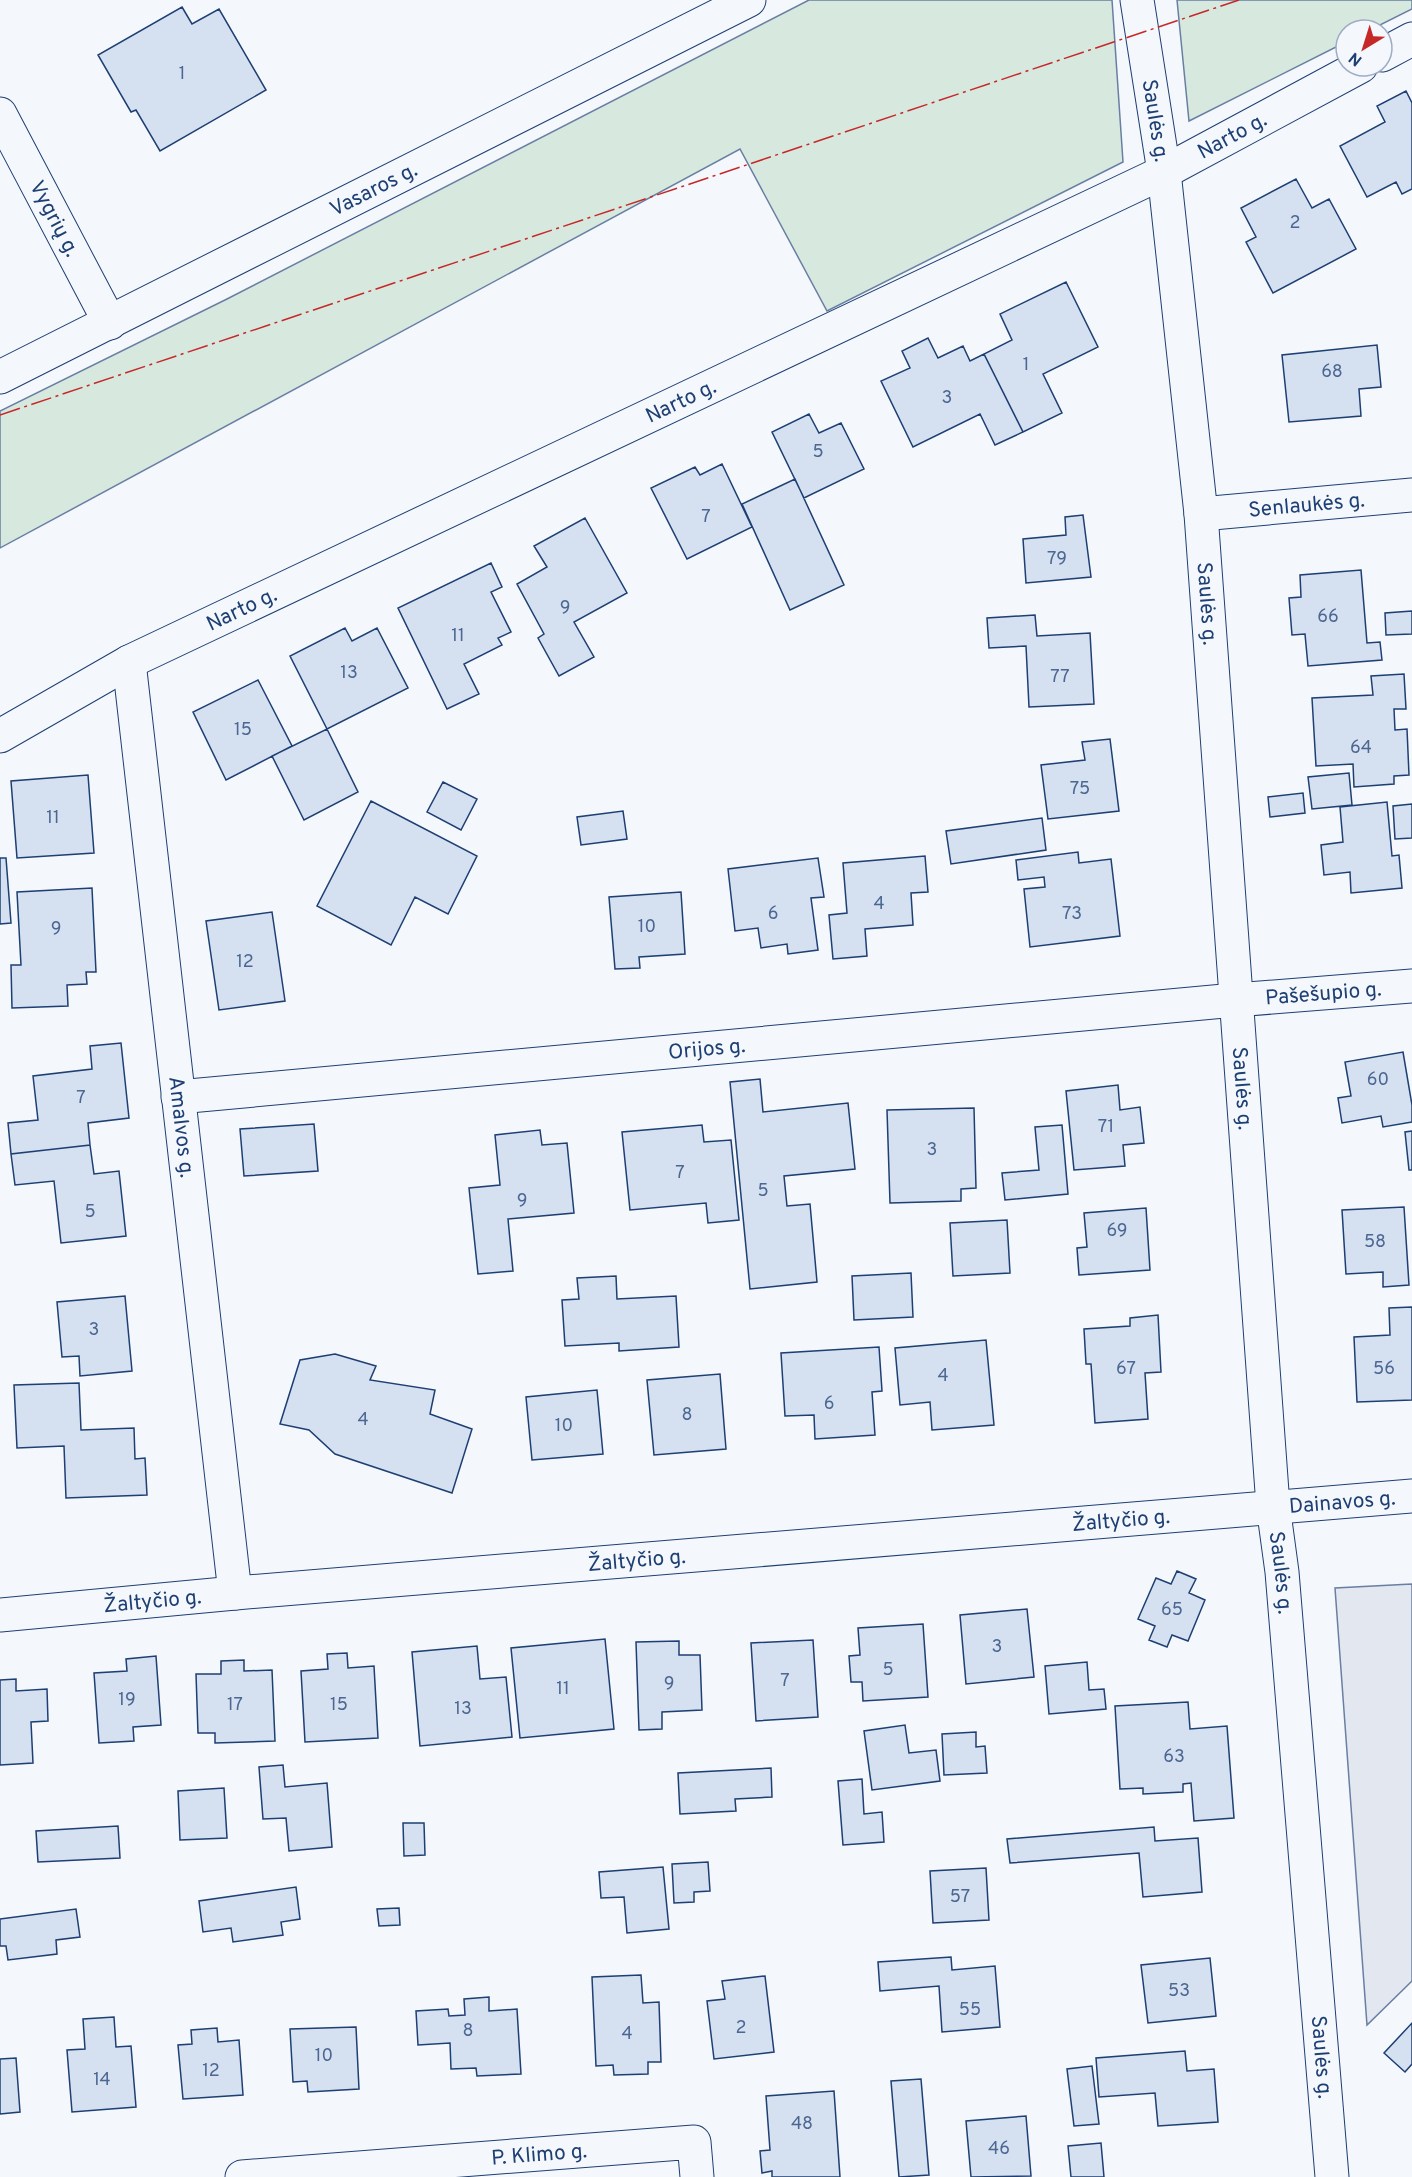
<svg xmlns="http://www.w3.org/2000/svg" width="1412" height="2177" viewBox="0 0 1412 2177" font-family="Overpass,sans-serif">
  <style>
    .green { fill: #d7e8df; stroke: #687fa3; stroke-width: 1.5 }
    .parking { fill: #e3e8f0; stroke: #687fa3; stroke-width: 1.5 }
    .building { fill: #d5e0f0; stroke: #1d3f73; stroke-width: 1.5 }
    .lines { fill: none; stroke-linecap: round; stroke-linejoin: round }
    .street-casing { stroke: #1d3f73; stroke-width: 35 }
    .secondary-casing { stroke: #1d3f73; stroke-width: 35 }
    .street { stroke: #f4f7fb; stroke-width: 33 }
    .secondary { stroke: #f4f7fb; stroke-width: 33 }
    .power { stroke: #c62828; stroke-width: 1.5; stroke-dasharray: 21 4.5 3 4.5; stroke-linecap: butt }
    .labels { text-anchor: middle; stroke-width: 4.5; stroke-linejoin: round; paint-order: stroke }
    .number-label { font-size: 18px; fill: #4b6792 }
    .street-label { font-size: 21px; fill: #1d3f73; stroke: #f4f7fb }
  </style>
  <rect width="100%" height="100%" fill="#f4f7fb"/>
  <!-- green -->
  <path class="green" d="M 809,0 L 1112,0 L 1123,162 L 827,311 L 740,149 L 0,548 L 0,411 L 227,299 Z
    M 1177,0 L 1412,0 L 1412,9 L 1370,30 L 1346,30 L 1346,42 L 1189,121 Z"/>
  <!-- parking -->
  <path class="parking" d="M 1412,1584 L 1412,1981 L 1367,2025 L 1335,1588 Z"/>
  <!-- building -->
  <path class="building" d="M 182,7 L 192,24 L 219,9 L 266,90 L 160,151 L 136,110 L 131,112 L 98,55 Z
    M 1406,91 L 1412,103 L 1412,189 L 1402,194 L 1396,182 L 1367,197 L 1340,146 L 1385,122 L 1377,106 Z
    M 1296,179 L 1312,208 L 1329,199 L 1356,249 L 1273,293 L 1246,242 L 1256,237 L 1241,208 Z
    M 1066,282 L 1098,347 L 1043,374 L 1062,413 L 1023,432 L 984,354 L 1012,340 L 1000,314 Z
    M 928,338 L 938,358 L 963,346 L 970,361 L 984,354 L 1023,432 L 995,445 L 980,414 L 913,447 L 881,381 L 910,368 L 902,351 Z
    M 1377,345 L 1381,387 L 1359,389 L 1361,416 L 1289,422 L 1282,355 Z
    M 809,414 L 819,433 L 841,423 L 864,469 L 804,498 L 772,432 Z
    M 722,464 L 752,527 L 687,559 L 651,488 L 695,467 L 700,475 Z
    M 795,479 L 844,585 L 790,610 L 742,504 Z
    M 1083,515 L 1091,577 L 1026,583 L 1023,539 L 1066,535 L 1065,517 Z
    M 585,518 L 627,593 L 574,622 L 594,657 L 559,676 L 538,638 L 544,634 L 517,584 L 547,567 L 534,546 Z
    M 491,563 L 502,587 L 491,592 L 511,632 L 498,638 L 502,645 L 464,664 L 479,694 L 447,709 L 398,608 Z
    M 1361,570 L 1367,643 L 1380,642 L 1382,660 L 1308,666 L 1305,634 L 1292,635 L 1289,598 L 1301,597 L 1300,575 Z
    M 1412,611 L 1412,634 L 1386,635 L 1385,613 Z
    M 1035,615 L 1037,636 L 1090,633 L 1094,704 L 1029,707 L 1026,646 L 989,648 L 987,618 Z
    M 345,628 L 352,641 L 377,628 L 408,688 L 327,729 L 290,656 Z
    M 1404,674 L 1406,709 L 1394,709 L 1395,730 L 1407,729 L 1409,775 L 1394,776 L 1394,784 L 1354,787 L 1353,764 L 1316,766 L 1312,698 L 1373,695 L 1371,676 Z
    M 258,680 L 292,746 L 226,780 L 193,712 Z
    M 327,729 L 358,792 L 304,820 L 272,756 Z
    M 1110,739 L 1119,811 L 1048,819 L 1041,765 L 1085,760 L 1082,742 Z
    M 1349,773 L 1352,805 L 1312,809 L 1308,777 Z
    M 88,775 L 94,853 L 17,858 L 11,781 Z
    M 443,782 L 477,799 L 461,830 L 427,812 Z
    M 1303,793 L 1305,813 L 1270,817 L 1268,797 Z
    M 371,801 L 477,856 L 448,914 L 415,897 L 391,945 L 317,906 Z
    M 1387,802 L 1392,856 L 1399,855 L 1402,888 L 1351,893 L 1350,872 L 1324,875 L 1321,845 L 1343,842 L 1340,807 Z
    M 1412,804 L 1412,838 L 1395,839 L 1393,806 Z
    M 623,811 L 627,839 L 581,845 L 577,817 Z
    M 1042,818 L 1046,850 L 951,864 L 946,831 Z
    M 1078,852 L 1079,863 L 1111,859 L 1120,936 L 1030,947 L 1024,889 L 1045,887 L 1044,877 L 1018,880 L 1016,860 Z
    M 925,856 L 928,892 L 911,893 L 913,925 L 865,929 L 867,956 L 833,959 L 829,915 L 847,913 L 843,863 Z
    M 0,858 L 6,858 L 11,923 L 0,924 Z
    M 818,858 L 824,897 L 811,898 L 818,950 L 788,954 L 787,944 L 761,948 L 758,928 L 735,931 L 728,869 Z
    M 92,888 L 96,972 L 86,972 L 87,984 L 67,985 L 68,1006 L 12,1008 L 11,965 L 21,965 L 17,892 Z
    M 681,892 L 685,954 L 639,957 L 640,968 L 615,969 L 609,897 Z
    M 272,912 L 285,1001 L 219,1010 L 206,921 Z
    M 121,1043 L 129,1118 L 88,1123 L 90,1145 L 11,1154 L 8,1123 L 38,1120 L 33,1076 L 92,1069 L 90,1046 Z
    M 1403,1052 L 1412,1105 L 1412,1122 L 1383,1127 L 1381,1116 L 1342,1123 L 1338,1098 L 1351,1096 L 1345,1062 Z
    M 760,1079 L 763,1112 L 848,1103 L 855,1169 L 784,1176 L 787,1206 L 810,1204 L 817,1282 L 750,1289 L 730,1082 Z
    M 1118,1085 L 1120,1110 L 1140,1107 L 1144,1143 L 1123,1145 L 1125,1166 L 1074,1170 L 1066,1091 Z
    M 974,1108 L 976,1188 L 961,1189 L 961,1201 L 890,1203 L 887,1110 Z
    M 314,1124 L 318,1171 L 244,1176 L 240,1129 Z
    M 702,1125 L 704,1142 L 731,1140 L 739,1220 L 708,1223 L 706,1203 L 630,1210 L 622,1132 Z
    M 1062,1125 L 1068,1194 L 1005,1200 L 1002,1173 L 1039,1170 L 1035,1127 Z
    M 540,1130 L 542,1145 L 567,1143 L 574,1213 L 508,1219 L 513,1271 L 478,1274 L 469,1188 L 500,1185 L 495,1135 Z
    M 1412,1131 L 1412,1170 L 1409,1170 L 1405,1132 Z
    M 90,1145 L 94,1174 L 119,1171 L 126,1236 L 61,1243 L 54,1181 L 15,1185 L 11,1154 Z
    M 1404,1207 L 1409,1285 L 1383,1287 L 1383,1272 L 1346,1274 L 1342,1210 Z
    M 1146,1208 L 1150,1270 L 1079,1275 L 1077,1248 L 1087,1247 L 1084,1213 Z
    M 1007,1220 L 1010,1273 L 953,1276 L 950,1223 Z
    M 911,1273 L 913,1317 L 854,1320 L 852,1276 Z
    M 616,1276 L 617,1299 L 676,1296 L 679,1347 L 619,1351 L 619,1343 L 565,1346 L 562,1300 L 579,1299 L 577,1278 Z
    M 125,1296 L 132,1371 L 80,1376 L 79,1356 L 62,1357 L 57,1302 Z
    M 1412,1307 L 1412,1400 L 1357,1402 L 1354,1337 L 1390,1335 L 1389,1308 Z
    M 1158,1315 L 1161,1372 L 1145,1373 L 1148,1419 L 1095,1423 L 1091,1364 L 1086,1364 L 1084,1329 L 1130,1326 L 1130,1318 Z
    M 986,1340 L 994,1425 L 932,1430 L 930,1402 L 900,1405 L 895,1348 Z
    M 879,1347 L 882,1391 L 872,1392 L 875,1435 L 815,1439 L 814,1415 L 785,1416 L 781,1353 Z
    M 335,1354 L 376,1366 L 370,1380 L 435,1390 L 430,1414 L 472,1429 L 452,1493 L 335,1454 L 309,1430 L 280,1424 L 300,1360 Z
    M 720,1374 L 726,1449 L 654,1455 L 647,1380 Z
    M 79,1383 L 81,1430 L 134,1428 L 135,1459 L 145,1458 L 147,1495 L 66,1498 L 64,1446 L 17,1448 L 14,1385 Z
    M 597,1390 L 603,1454 L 532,1460 L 526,1397 Z
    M 1177,1571 L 1196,1579 L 1189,1593 L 1205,1600 L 1188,1641 L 1172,1635 L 1167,1647 L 1149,1640 L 1155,1626 L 1138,1619 L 1156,1578 L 1171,1584 Z
    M 1027,1609 L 1034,1677 L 966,1684 L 960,1615 Z
    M 923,1624 L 928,1697 L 863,1701 L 862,1682 L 851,1682 L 849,1656 L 860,1655 L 858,1628 Z
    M 605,1639 L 614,1729 L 520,1738 L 511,1648 Z
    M 813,1640 L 818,1717 L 756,1721 L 751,1643 Z
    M 679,1641 L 679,1655 L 700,1655 L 702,1710 L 662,1712 L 662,1729 L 639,1730 L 636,1642 Z
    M 477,1646 L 480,1679 L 506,1677 L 512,1737 L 420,1746 L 412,1652 Z
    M 347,1653 L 348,1668 L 374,1666 L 378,1738 L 305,1742 L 301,1671 L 328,1669 L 327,1654 Z
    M 156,1656 L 161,1725 L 133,1727 L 134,1741 L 99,1743 L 94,1673 L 127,1671 L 126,1659 Z
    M 244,1660 L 244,1671 L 272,1670 L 275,1741 L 215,1743 L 215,1733 L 198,1733 L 196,1674 L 221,1674 L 221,1661 Z
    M 1087,1662 L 1089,1690 L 1104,1689 L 1106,1709 L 1049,1714 L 1045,1666 Z
    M 16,1679 L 16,1691 L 47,1689 L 48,1721 L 31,1722 L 33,1763 L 0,1765 L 0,1680 Z
    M 1188,1702 L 1190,1729 L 1227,1726 L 1234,1818 L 1194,1821 L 1191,1783 L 1183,1784 L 1183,1792 L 1143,1794 L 1143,1788 L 1120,1789 L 1115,1706 Z
    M 905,1725 L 909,1753 L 936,1750 L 940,1781 L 872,1790 L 864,1731 Z
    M 976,1732 L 976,1747 L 985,1746 L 987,1773 L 944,1775 L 942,1734 Z
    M 283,1765 L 285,1787 L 327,1783 L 332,1847 L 289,1851 L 286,1818 L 263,1819 L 259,1767 Z
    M 771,1768 L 772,1797 L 735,1799 L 736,1811 L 680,1814 L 678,1773 Z
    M 862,1779 L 864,1814 L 882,1812 L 884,1842 L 843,1845 L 838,1781 Z
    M 224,1788 L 227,1838 L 180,1840 L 178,1791 Z
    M 403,1823 L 424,1823 L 425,1855 L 404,1856 Z
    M 118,1826 L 120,1858 L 38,1862 L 36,1831 Z
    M 1154,1827 L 1155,1841 L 1198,1838 L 1202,1892 L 1143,1897 L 1139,1853 L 1010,1863 L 1007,1839 Z
    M 708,1862 L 710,1891 L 694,1892 L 694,1902 L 674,1903 L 672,1864 Z
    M 663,1867 L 669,1929 L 627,1933 L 624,1897 L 601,1898 L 599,1872 Z
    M 986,1868 L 989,1920 L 933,1923 L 930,1871 Z
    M 296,1887 L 300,1919 L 281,1922 L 283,1935 L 233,1942 L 231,1928 L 203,1932 L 199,1901 Z
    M 399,1908 L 400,1925 L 379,1926 L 377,1909 Z
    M 76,1909 L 80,1937 L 56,1940 L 57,1954 L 8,1960 L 6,1946 L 0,1946 L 0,1919 Z
    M 951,1957 L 952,1970 L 995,1966 L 1000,2027 L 942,2032 L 939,1986 L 880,1991 L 878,1962 Z
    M 1210,1958 L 1216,2016 L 1148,2023 L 1141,1965 Z
    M 641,1975 L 643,2003 L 659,2002 L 661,2062 L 648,2062 L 648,2074 L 614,2075 L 613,2065 L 596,2066 L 592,1977 Z
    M 765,1976 L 774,2052 L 714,2059 L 707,2001 L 725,1999 L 722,1981 Z
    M 489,1997 L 489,2011 L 517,2009 L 521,2074 L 477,2076 L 476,2068 L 451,2069 L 450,2043 L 418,2045 L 416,2011 L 448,2009 L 449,2016 L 465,2015 L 464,1999 Z
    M 114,2017 L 116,2047 L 131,2046 L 136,2107 L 72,2112 L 67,2050 L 85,2049 L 83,2019 Z
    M 1412,2023 L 1412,2064 L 1405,2072 L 1384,2053 Z
    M 356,2027 L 359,2089 L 308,2092 L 307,2081 L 293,2082 L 290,2029 Z
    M 217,2028 L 218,2042 L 239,2040 L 243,2095 L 183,2099 L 178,2045 L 192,2044 L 191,2030 Z
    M 1185,2051 L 1187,2071 L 1214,2069 L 1218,2122 L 1158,2126 L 1155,2093 L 1099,2097 L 1096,2058 Z
    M 16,2058 L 20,2112 L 0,2114 L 0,2059 Z
    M 1092,2066 L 1099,2124 L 1074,2126 L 1067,2069 Z
    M 921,2079 L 929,2175 L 899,2177 L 891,2081 Z
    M 834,2091 L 840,2177 L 772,2177 L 772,2171 L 762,2173 L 760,2151 L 770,2150 L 766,2096 Z
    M 1026,2116 L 1031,2176 L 971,2177 L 966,2121 Z
    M 1101,2143 L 1104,2177 L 1071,2177 L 1068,2146 Z"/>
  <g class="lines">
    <defs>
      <g id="street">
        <path d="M 1382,55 L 1412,39"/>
        <path id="s1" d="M 0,114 L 110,323"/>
        <path id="s2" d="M 1201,514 L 1412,495"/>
        <path id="s3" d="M 129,662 L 235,1593"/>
        <path id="s4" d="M 0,736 L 129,662 L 1164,172 L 1361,66"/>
        <path id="s5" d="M 178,1097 L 1235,1000 L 1412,986"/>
        <path id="s6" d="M 0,1615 L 235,1593 L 1412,1496"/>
        <path id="s7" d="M 242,2177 L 694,2142 L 697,2177"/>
      </g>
      <g id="secondary">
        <path id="s8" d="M 1137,0 L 1164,172 L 1201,514 L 1273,1506 L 1282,1572 L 1332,2177"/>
        <path id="s9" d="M 0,377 L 749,0"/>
      </g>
    </defs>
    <!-- street casing -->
    <use href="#street" class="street-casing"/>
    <!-- secondary casing -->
    <use href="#secondary" class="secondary-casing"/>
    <!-- street -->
    <use href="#street" class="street"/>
    <!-- secondary -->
    <use href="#secondary" class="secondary"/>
    <!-- power -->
    <path class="power" d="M 0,415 L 1239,0"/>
  </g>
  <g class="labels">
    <!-- number labels -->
    <g class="number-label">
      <text x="182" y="79">1</text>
      <text x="1295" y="228">2</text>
      <text x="1026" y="370">1</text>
      <text x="1332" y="377">68</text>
      <text x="947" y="403">3</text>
      <text x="818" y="457">5</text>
      <text x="706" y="522">7</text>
      <text x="1057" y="564">79</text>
      <text x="565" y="613">9</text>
      <text x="1328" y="622">66</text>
      <text x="458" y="641">11</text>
      <text x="349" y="678">13</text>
      <text x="1060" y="682">77</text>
      <text x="243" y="735">15</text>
      <text x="1361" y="753">64</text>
      <text x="1080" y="794">75</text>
      <text x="53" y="823">11</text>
      <text x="879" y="909">4</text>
      <text x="773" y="919">6</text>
      <text x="1072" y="919">73</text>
      <text x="647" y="932">10</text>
      <text x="56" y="934">9</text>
      <text x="245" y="967">12</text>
      <text x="1378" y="1085">60</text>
      <text x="81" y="1103">7</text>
      <text x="1106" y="1132">71</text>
      <text x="932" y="1155">3</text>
      <text x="680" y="1178">7</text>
      <text x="763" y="1196">5</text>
      <text x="522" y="1206">9</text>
      <text x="90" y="1217">5</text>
      <text x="1117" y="1236">69</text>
      <text x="1375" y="1247">58</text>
      <text x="94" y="1335">3</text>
      <text x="1126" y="1374">67</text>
      <text x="1384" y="1374">56</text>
      <text x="943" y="1381">4</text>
      <text x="829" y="1409">6</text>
      <text x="687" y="1420">8</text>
      <text x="363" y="1425">4</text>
      <text x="564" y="1431">10</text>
      <text x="1172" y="1615">65</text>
      <text x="997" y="1652">3</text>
      <text x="888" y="1675">5</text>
      <text x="785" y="1686">7</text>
      <text x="669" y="1689">9</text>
      <text x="563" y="1694">11</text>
      <text x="127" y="1705">19</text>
      <text x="235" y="1710">17</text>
      <text x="339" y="1710">15</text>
      <text x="463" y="1714">13</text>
      <text x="1174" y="1762">63</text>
      <text x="960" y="1902">57</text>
      <text x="1179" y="1996">53</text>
      <text x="970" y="2015">55</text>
      <text x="741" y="2033">2</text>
      <text x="468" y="2036">8</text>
      <text x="627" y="2039">4</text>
      <text x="324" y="2061">10</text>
      <text x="211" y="2076">12</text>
      <text x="102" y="2085">14</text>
      <text x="802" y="2129">48</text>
      <text x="999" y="2154">46</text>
    </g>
    <!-- street labels -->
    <g class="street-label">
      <text dy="7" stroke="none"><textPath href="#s8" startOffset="122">Saulės g.</textPath></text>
      <text dy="7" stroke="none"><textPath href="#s4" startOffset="1371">Narto g.</textPath></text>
      <text dy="7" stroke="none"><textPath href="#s9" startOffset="418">Vasaros g.</textPath></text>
      <text dy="7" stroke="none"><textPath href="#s1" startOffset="118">Vygrių g.</textPath></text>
      <text dy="7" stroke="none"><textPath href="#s4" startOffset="759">Narto g.</textPath></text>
      <text dy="7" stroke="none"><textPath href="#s2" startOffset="106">Senlaukės g.</textPath></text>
      <text dy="7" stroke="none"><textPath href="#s8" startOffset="608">Saulės g.</textPath></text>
      <text dy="7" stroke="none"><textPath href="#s4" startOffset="273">Narto g.</textPath></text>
      <text dy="7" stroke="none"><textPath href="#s5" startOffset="1150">Pašešupio g.</textPath></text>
      <text dy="7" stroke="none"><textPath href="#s5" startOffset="531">Orijos g.</textPath></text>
      <text dy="7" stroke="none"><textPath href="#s8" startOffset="1094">Saulės g.</textPath></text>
      <text dy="7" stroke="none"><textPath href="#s3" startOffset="468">Amalvos g.</textPath></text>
      <text dy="7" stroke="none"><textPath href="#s6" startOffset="1347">Dainavos g.</textPath></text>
      <text dy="7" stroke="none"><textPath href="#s6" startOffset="1125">Žaltyčio g.</textPath></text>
      <text dy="7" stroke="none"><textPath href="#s6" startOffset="639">Žaltyčio g.</textPath></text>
      <text dy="7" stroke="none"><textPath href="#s8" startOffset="1580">Saulės g.</textPath></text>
      <text dy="7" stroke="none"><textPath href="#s6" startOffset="153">Žaltyčio g.</textPath></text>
      <text dy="7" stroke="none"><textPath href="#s8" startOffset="2066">Saulės g.</textPath></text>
      <text dy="7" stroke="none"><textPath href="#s7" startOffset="298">P. Klimo g.</textPath></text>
    </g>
  </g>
  <!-- north arrow -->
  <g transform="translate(1364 48) rotate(218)"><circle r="28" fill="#f4f7fb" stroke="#9eadc5" stroke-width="1.5"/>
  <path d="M0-4.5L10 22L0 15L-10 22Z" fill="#c62828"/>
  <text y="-9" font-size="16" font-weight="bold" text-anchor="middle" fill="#1d3f73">N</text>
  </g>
</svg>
